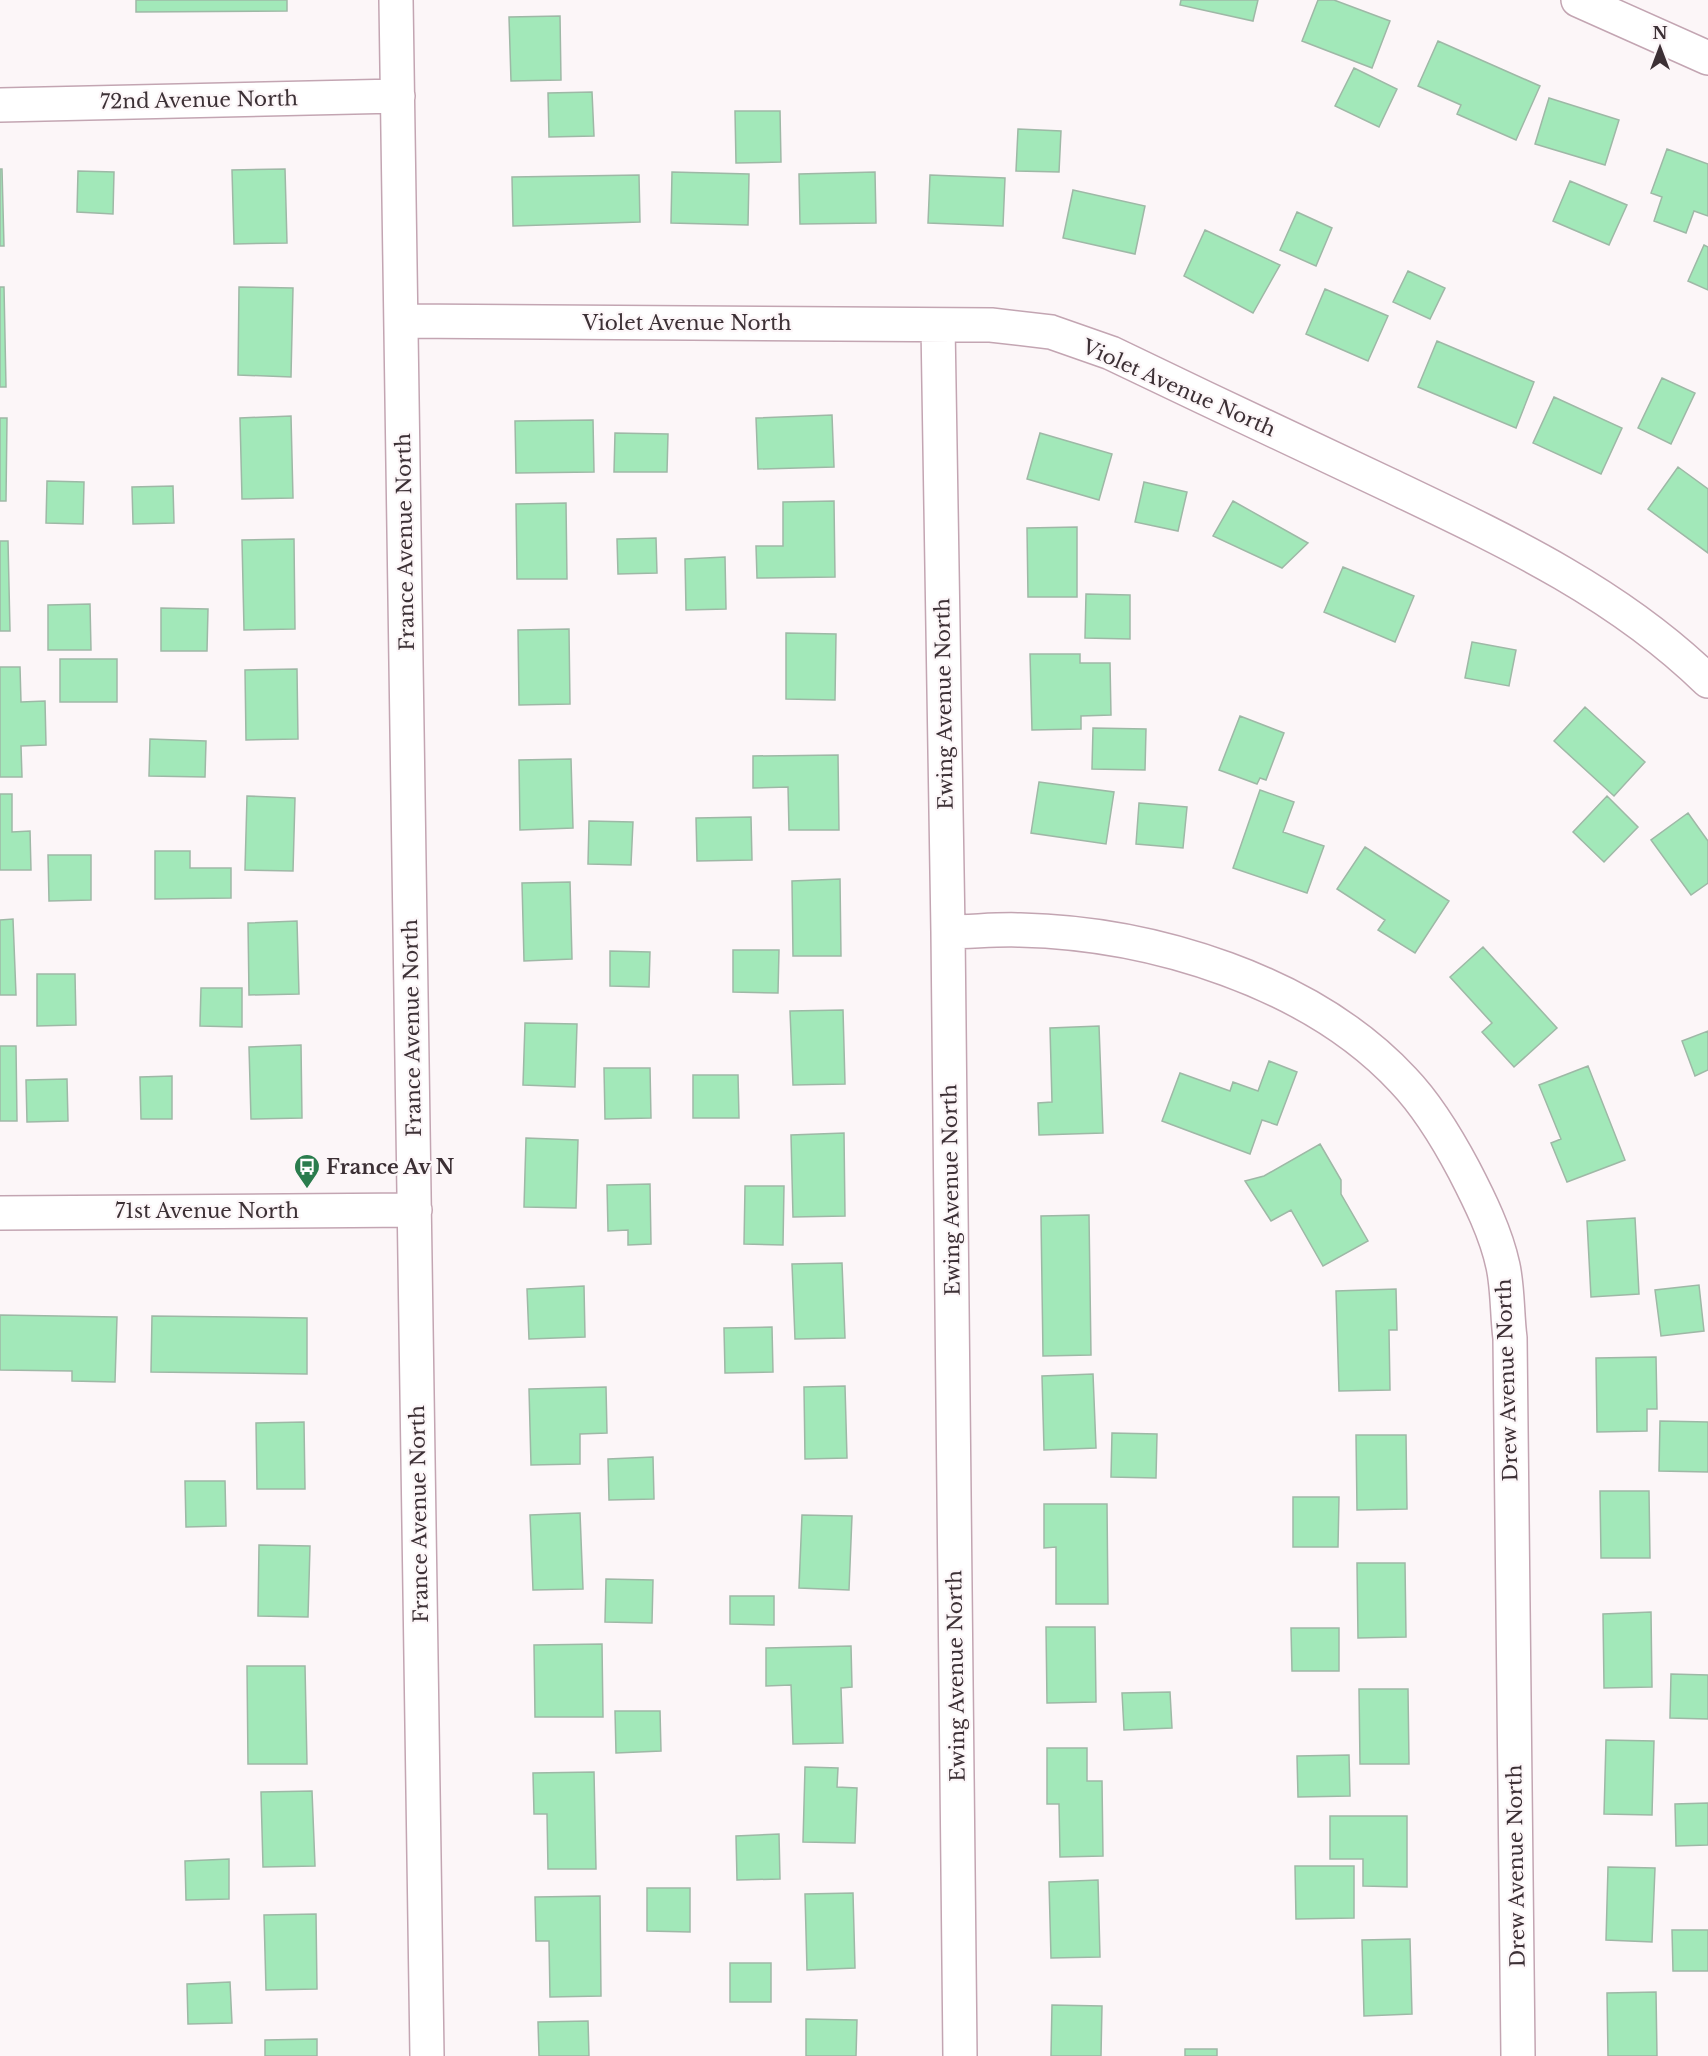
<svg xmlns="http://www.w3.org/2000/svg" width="1708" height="2056" viewBox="0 0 1708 2056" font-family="'Libre Baskerville',serif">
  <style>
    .building { fill: #a2e8b9; stroke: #9eb8a6; stroke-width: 1.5 }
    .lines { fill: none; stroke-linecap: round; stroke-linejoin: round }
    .minor-casing { stroke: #c3a5b2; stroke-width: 36 }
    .minor { stroke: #fff; stroke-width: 33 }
    .labels { text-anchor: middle; stroke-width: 4.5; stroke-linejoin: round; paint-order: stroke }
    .street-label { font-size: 20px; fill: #3c3035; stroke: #fcf6f8 }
    .poi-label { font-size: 20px; font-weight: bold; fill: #3c3035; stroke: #fcf6f8; text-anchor: start }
  </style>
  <rect width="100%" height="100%" fill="#fcf6f8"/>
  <!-- building -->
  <path class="building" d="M 136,0 L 287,0 L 287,11 L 136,12 Z
    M 1181,0 L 1258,0 L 1253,21 L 1180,5 Z
    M 1318,0 L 1334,0 L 1390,21 L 1372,68 L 1302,41 Z
    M 560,16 L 561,80 L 511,81 L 509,17 Z
    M 1438,41 L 1540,86 L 1516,140 L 1457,114 L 1461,105 L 1418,86 Z
    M 1354,68 L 1397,89 L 1379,127 L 1335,106 Z
    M 592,92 L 594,136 L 549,137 L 548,93 Z
    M 1549,98 L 1619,120 L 1605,165 L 1535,144 Z
    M 735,111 L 780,111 L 781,162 L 736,163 Z
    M 1018,129 L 1061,131 L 1059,172 L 1016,171 Z
    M 1667,149 L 1708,164 L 1708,216 L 1694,211 L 1686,233 L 1654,221 L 1662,197 L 1651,193 Z
    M 0,169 L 2,169 L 4,246 L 0,246 Z
    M 285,169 L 287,243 L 234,244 L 232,170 Z
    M 78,171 L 114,172 L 113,214 L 77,212 Z
    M 672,172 L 749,174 L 748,225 L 671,223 Z
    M 875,172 L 876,223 L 800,224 L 799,174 Z
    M 639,175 L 640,222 L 513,226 L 512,177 Z
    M 930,175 L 1005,178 L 1003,226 L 928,223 Z
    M 1570,181 L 1627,205 L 1609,245 L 1553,221 Z
    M 1073,190 L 1145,206 L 1135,254 L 1063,238 Z
    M 1297,212 L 1332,228 L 1316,266 L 1280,250 Z
    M 1205,230 L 1280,265 L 1253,313 L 1184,276 Z
    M 1704,245 L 1708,247 L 1708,290 L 1688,281 Z
    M 1408,271 L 1445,288 L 1430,319 L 1393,302 Z
    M 0,287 L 4,287 L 6,387 L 0,387 Z
    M 239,287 L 293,288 L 291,377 L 238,375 Z
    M 1325,289 L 1388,316 L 1368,361 L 1306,334 Z
    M 1437,341 L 1534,382 L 1516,428 L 1418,387 Z
    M 1662,378 L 1695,393 L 1671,444 L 1638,428 Z
    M 1554,397 L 1622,428 L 1601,474 L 1533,443 Z
    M 832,415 L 834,467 L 758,469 L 756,418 Z
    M 291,416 L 293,498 L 242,499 L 240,418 Z
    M 0,418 L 7,418 L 6,501 L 0,501 Z
    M 593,420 L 594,472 L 516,473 L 515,421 Z
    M 615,433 L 668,434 L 667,472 L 614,472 Z
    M 1040,433 L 1112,454 L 1099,500 L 1027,479 Z
    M 1678,467 L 1708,489 L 1708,553 L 1648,509 Z
    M 47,481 L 84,482 L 83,524 L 46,523 Z
    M 1144,482 L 1187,492 L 1178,531 L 1135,522 Z
    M 173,486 L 174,523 L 133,524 L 132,487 Z
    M 834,501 L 835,577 L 757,578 L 756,546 L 783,546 L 783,502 Z
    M 1233,501 L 1308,543 L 1282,568 L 1213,536 Z
    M 566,503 L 567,579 L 517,579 L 516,504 Z
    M 1077,527 L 1077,597 L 1028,597 L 1027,528 Z
    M 656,538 L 657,573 L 618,574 L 617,539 Z
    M 294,539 L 295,629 L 244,630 L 242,540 Z
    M 0,541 L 8,541 L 10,631 L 0,631 Z
    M 725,557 L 726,609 L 686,610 L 685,559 Z
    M 1343,567 L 1414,596 L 1395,642 L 1324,612 Z
    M 1086,594 L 1130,595 L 1130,639 L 1085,638 Z
    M 90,604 L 91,650 L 48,650 L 48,605 Z
    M 161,608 L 208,609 L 207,651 L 161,651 Z
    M 569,629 L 570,704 L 519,705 L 518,630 Z
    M 786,633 L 836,634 L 835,700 L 786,699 Z
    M 1472,642 L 1516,650 L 1509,686 L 1465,678 Z
    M 1030,654 L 1080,654 L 1080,663 L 1110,663 L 1111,715 L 1081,716 L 1081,729 L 1032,730 Z
    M 60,659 L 117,659 L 117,702 L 60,702 Z
    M 0,667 L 20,667 L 21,702 L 45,701 L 46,745 L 21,746 L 22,777 L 0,777 Z
    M 297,669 L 298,739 L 246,740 L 245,670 Z
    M 1585,707 L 1645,762 L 1614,796 L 1554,741 Z
    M 1240,716 L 1284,733 L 1266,780 L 1260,778 L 1257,784 L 1219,770 Z
    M 1093,728 L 1146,729 L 1145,770 L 1092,769 Z
    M 150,739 L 206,741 L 205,777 L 149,776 Z
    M 838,755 L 839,830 L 789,830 L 788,787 L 753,788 L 753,756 Z
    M 571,759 L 573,828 L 520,830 L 519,760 Z
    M 1039,782 L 1114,792 L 1106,844 L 1031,833 Z
    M 1260,790 L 1294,802 L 1283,832 L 1324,846 L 1307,893 L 1233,868 Z
    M 0,794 L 12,794 L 12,832 L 30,831 L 31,870 L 0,870 Z
    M 247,796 L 295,798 L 293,871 L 245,870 Z
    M 1607,796 L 1638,827 L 1604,862 L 1573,832 Z
    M 1139,803 L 1187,807 L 1183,848 L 1136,844 Z
    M 1688,813 L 1708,841 L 1708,883 L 1691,895 L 1651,840 Z
    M 751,817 L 752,860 L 697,861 L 696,818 Z
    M 589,821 L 633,822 L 631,865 L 588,864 Z
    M 1365,847 L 1449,901 L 1415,953 L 1378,930 L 1385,920 L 1337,889 Z
    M 155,851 L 190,851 L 190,868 L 231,868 L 231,898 L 155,899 Z
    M 48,855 L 91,855 L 91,900 L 49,901 Z
    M 840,879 L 841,956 L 793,956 L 792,881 Z
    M 570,882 L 572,959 L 524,961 L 522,883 Z
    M 13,919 L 16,995 L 0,995 L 0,920 Z
    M 297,921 L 299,994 L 249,995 L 248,923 Z
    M 1483,947 L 1557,1028 L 1514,1067 L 1482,1032 L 1492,1023 L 1450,977 Z
    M 733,950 L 779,950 L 778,993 L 733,992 Z
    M 610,951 L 650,952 L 649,987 L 610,986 Z
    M 37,974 L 75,974 L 76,1025 L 37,1026 Z
    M 201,988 L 242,988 L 242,1027 L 200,1026 Z
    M 843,1010 L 845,1084 L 793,1085 L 790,1011 Z
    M 525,1023 L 577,1024 L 575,1087 L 523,1085 Z
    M 1099,1026 L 1103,1133 L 1039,1135 L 1038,1103 L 1052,1102 L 1050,1028 Z
    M 1708,1031 L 1708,1070 L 1695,1076 L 1682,1041 Z
    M 301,1045 L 302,1118 L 251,1119 L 249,1047 Z
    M 0,1046 L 16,1046 L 17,1121 L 0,1121 Z
    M 1269,1061 L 1297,1072 L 1277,1125 L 1262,1120 L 1250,1154 L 1162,1121 L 1180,1073 L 1230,1091 L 1233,1082 L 1258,1091 Z
    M 1588,1066 L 1625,1160 L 1567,1182 L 1551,1143 L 1561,1139 L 1539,1085 Z
    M 604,1068 L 650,1068 L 651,1118 L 605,1119 Z
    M 693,1075 L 738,1075 L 739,1118 L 693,1118 Z
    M 172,1076 L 172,1119 L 141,1119 L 140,1077 Z
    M 67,1079 L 68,1121 L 27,1122 L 26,1080 Z
    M 844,1133 L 845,1216 L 793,1217 L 791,1135 Z
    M 526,1138 L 578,1140 L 576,1208 L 524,1207 Z
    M 1320,1144 L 1341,1180 L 1341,1194 L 1368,1241 L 1323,1266 L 1291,1210 L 1271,1221 L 1245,1181 L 1264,1176 Z
    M 650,1184 L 651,1244 L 628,1245 L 628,1230 L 608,1231 L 607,1185 Z
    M 745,1186 L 784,1186 L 783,1245 L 744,1244 Z
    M 1089,1215 L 1091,1355 L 1043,1356 L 1041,1216 Z
    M 1635,1218 L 1639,1294 L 1591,1297 L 1587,1221 Z
    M 842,1263 L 845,1338 L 795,1339 L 792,1264 Z
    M 1699,1285 L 1704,1331 L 1661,1336 L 1655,1290 Z
    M 584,1286 L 585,1337 L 529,1339 L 527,1289 Z
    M 1396,1289 L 1397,1330 L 1389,1330 L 1390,1390 L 1339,1391 L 1336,1291 Z
    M 0,1315 L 117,1317 L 115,1382 L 72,1381 L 72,1371 L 0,1370 Z
    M 152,1316 L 307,1318 L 307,1374 L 151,1372 Z
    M 772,1327 L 773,1372 L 725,1373 L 724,1328 Z
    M 1656,1357 L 1657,1409 L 1647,1409 L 1647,1431 L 1597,1432 L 1596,1358 Z
    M 1093,1374 L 1096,1448 L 1044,1450 L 1042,1376 Z
    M 845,1386 L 847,1458 L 805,1459 L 804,1387 Z
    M 606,1387 L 607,1433 L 580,1434 L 580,1464 L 531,1465 L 529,1389 Z
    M 1660,1421 L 1708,1422 L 1708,1472 L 1659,1471 Z
    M 304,1422 L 305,1489 L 257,1489 L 256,1423 Z
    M 1112,1433 L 1157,1434 L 1156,1478 L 1111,1477 Z
    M 1356,1435 L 1406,1435 L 1407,1509 L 1357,1510 Z
    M 653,1457 L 654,1499 L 609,1500 L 608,1459 Z
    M 185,1481 L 225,1481 L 226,1526 L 186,1527 Z
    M 1600,1491 L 1649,1491 L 1650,1558 L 1601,1558 Z
    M 1293,1497 L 1339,1497 L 1338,1547 L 1293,1547 Z
    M 1044,1504 L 1107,1504 L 1108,1604 L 1056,1604 L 1056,1547 L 1044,1548 Z
    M 580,1513 L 583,1589 L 533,1590 L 530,1515 Z
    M 802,1515 L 852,1516 L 849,1590 L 799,1588 Z
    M 259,1545 L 310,1546 L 308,1617 L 258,1616 Z
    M 1357,1563 L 1405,1563 L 1406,1637 L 1358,1638 Z
    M 606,1579 L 653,1580 L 652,1623 L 605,1622 Z
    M 730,1596 L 774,1596 L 774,1625 L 730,1624 Z
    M 1651,1612 L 1652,1687 L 1604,1688 L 1603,1614 Z
    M 1046,1627 L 1095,1627 L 1096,1702 L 1047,1703 Z
    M 1291,1628 L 1339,1628 L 1339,1671 L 1292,1671 Z
    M 602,1644 L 603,1717 L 535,1717 L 534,1645 Z
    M 851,1646 L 852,1687 L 841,1688 L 843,1743 L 793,1744 L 791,1685 L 766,1686 L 766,1648 Z
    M 247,1666 L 305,1666 L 307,1764 L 248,1764 Z
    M 1671,1674 L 1708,1675 L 1708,1719 L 1670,1718 Z
    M 1359,1689 L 1408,1689 L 1409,1764 L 1360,1764 Z
    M 1170,1692 L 1172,1728 L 1124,1730 L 1122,1693 Z
    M 615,1711 L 660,1711 L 661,1751 L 616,1753 Z
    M 1606,1740 L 1654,1741 L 1652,1815 L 1604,1814 Z
    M 1047,1748 L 1087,1748 L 1087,1781 L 1102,1781 L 1103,1856 L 1060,1857 L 1059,1804 L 1047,1804 Z
    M 1349,1755 L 1350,1796 L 1298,1797 L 1297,1756 Z
    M 805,1767 L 838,1768 L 837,1787 L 857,1788 L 855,1843 L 803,1842 Z
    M 594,1772 L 596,1869 L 548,1869 L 547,1814 L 534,1814 L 533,1773 Z
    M 312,1791 L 315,1866 L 263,1867 L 261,1792 Z
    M 1708,1803 L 1708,1845 L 1676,1846 L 1675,1804 Z
    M 1330,1816 L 1407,1816 L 1407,1887 L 1363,1886 L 1363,1859 L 1330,1859 Z
    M 779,1834 L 780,1879 L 737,1880 L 736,1836 Z
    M 229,1859 L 229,1899 L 186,1900 L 185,1861 Z
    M 1295,1866 L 1354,1866 L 1354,1918 L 1296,1919 Z
    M 1608,1867 L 1655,1868 L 1652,1942 L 1606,1940 Z
    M 1098,1880 L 1100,1957 L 1051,1958 L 1049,1882 Z
    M 647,1888 L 690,1888 L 690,1932 L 647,1931 Z
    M 853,1893 L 855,1968 L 807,1970 L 805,1894 Z
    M 600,1896 L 601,1996 L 550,1997 L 549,1941 L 536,1941 L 535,1897 Z
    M 316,1914 L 317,1989 L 266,1990 L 264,1915 Z
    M 1672,1930 L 1708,1930 L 1708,1971 L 1673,1971 Z
    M 1410,1939 L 1412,2014 L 1364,2016 L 1362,1940 Z
    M 730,1963 L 771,1963 L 771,2002 L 730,2002 Z
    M 230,1982 L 232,2023 L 188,2024 L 187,1984 Z
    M 1656,1992 L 1657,2056 L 1608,2056 L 1607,1993 Z
    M 1052,2005 L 1102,2006 L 1101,2056 L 1051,2056 Z
    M 806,2019 L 857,2020 L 856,2056 L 806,2056 Z
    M 588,2021 L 589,2056 L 539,2056 L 538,2022 Z
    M 317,2039 L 317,2056 L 265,2056 L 265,2040 Z
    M 1185,2049 L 1217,2049 L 1217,2056 L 1185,2056 Z"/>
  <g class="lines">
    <defs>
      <path id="minor" d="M 396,0 L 427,2056
        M 1578,0 L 1708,58
        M 0,105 L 398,96
        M 402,321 L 991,325 L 1051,332 L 1111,353 C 1202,397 1294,440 1385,483 C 1500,538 1616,591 1708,681
        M 938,325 L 948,932 L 960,2056
        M 948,932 C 972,932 996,929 1020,930 C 1152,933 1311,981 1403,1080 C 1428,1106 1447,1138 1464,1170 C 1479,1199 1496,1233 1503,1266 C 1508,1289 1507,1315 1510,1338 L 1518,2056
        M 0,1213 L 415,1210"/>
    </defs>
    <!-- minor casing -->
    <use href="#minor" class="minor-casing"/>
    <!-- minor -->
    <use href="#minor" class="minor"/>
  </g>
  <!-- icons -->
  <defs>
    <symbol id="bus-pin" viewBox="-11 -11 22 30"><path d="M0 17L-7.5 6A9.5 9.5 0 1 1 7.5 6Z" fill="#2a7c4d" stroke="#fcf6f8"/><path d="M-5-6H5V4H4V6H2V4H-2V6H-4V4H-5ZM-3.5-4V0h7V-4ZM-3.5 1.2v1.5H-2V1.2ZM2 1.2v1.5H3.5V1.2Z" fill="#fff"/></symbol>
  </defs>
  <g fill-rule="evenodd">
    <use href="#bus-pin" x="292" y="1152" width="30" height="40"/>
  </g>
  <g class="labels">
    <!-- street labels -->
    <g class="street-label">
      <text transform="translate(199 100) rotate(-1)" y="7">72nd Avenue North</text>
      <text x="687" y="330">Violet Avenue North</text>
      <text transform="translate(1179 388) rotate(24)" y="7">Violet Avenue North</text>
      <text transform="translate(405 542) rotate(-91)" y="7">France Avenue North</text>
      <text transform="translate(944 704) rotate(-91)" y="7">Ewing Avenue North</text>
      <text transform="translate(412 1028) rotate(-91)" y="7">France Avenue North</text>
      <text transform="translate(951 1190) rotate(-91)" y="7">Ewing Avenue North</text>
      <text x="207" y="1218">71st Avenue North</text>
      <text transform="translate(1507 1380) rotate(-92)" y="7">Drew Avenue North</text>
      <text transform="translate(419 1514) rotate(-91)" y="7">France Avenue North</text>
      <text transform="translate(956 1676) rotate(-91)" y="7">Ewing Avenue North</text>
      <text transform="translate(1516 1866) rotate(-91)" y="7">Drew Avenue North</text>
    </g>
    <!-- poi labels -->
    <g class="poi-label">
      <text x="326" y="1174">France Av N</text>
    </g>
  </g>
  <!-- north arrow -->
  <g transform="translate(1660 48)" stroke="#fcf6f8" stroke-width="4.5" paint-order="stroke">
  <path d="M0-4.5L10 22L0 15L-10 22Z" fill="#3c3035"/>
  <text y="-9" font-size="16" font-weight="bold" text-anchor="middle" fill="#3c3035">N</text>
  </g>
</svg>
